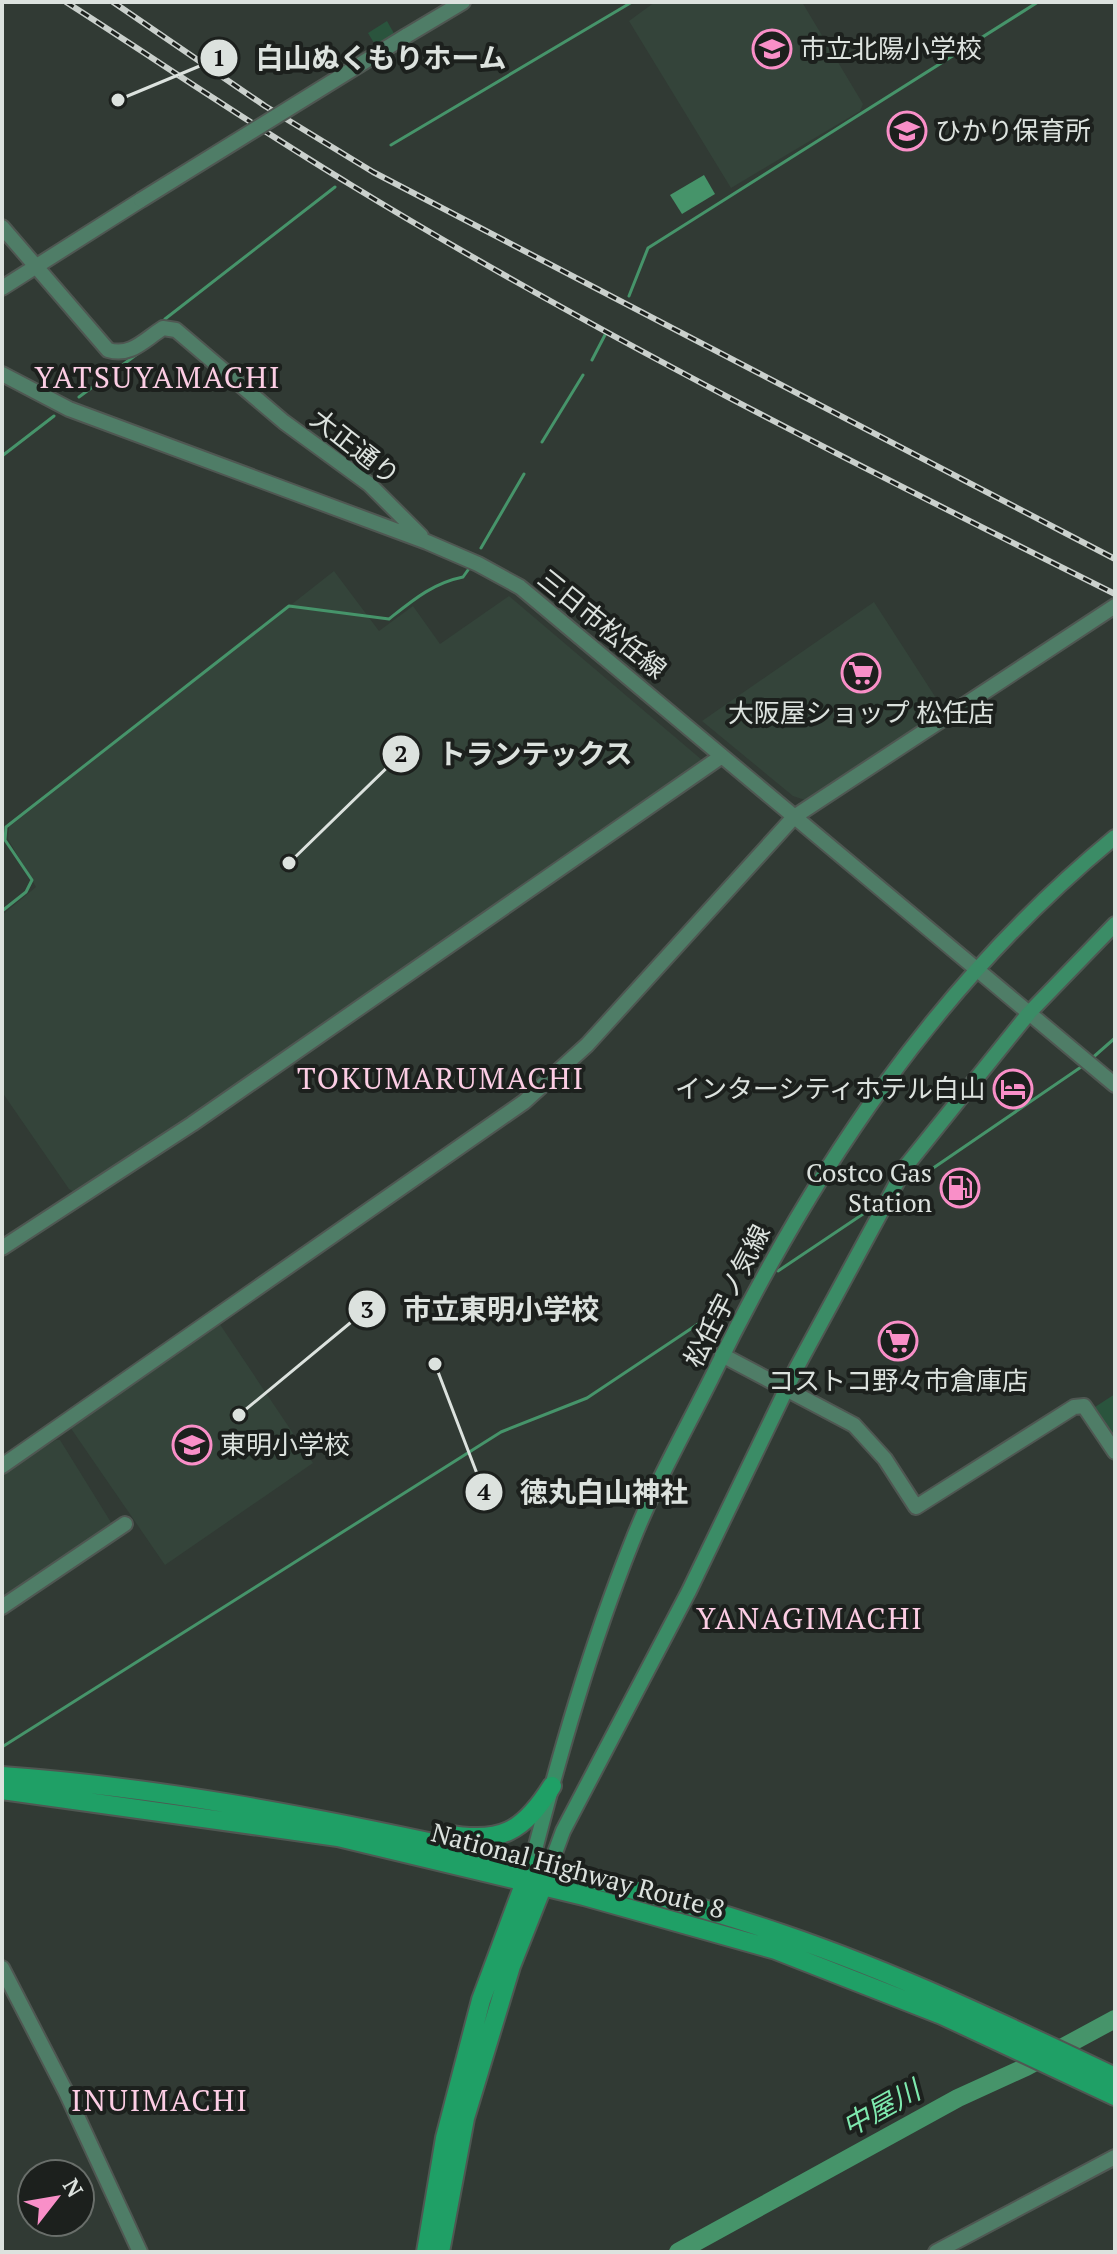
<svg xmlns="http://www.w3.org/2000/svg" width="1117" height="2254" viewBox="0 0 1117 2254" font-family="'PT Serif','Noto Sans JP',serif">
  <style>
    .built { fill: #34443a }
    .green { fill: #2a543d }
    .water { fill: #46946a }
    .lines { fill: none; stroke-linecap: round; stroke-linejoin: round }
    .stream { stroke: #46946a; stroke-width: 3 }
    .river { stroke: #46946a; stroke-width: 18 }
    .secondary-casing { stroke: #4f5752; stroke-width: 18 }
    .primary-casing { stroke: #4f5752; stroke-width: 18 }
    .highway-casing { stroke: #4f5752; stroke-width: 22 }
    .secondary { stroke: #4f7d67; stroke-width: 14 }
    .primary { stroke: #3b8c66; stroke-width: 14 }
    .highway { stroke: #1fa066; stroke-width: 18 }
    .rail-casing { stroke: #cad0cc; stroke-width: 6 }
    .rail { stroke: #1c201d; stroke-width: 3; stroke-dasharray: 9; stroke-linecap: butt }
    .secondary-bridge-casing { stroke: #4f5752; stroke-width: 18; stroke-linecap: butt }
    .secondary-bridge { stroke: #4f7d67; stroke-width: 14 }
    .labels { text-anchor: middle; stroke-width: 8; stroke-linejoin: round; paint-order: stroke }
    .poi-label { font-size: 26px; fill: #dce2de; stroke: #1c201d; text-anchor: start }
    .street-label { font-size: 26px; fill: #dce2de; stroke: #1c201d }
    .water-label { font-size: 28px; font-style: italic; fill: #7ee9ae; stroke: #1c201d }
    .quarter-label { font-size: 30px; letter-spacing: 2px; fill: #fccde4; stroke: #1c201d }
    .leader { fill: none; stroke: #dce2de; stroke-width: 3 }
    .callout-dot { fill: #dce2de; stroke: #1c201d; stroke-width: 3 }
    .mark-label { font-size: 24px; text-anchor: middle; font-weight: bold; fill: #111 }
    .callout-label { font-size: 28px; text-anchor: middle; font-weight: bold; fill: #dce2de; stroke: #1c201d; stroke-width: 8; stroke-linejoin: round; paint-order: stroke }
  </style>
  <rect width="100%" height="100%" fill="#313a34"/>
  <!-- built -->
  <path class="built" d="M 655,2 L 802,2 L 863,104 L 860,111 L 731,188 L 629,21 Z
    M 334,571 L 379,631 L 413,606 L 440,644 L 509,596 L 702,760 L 242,1084 L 77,1194 L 69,1189 L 2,1092 L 2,915 L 36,887 L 8,839 L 9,827 Z
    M 874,602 L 945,712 L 805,800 L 793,796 L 702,721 Z
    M 219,1323 L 313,1463 L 165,1565 L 70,1427 Z
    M 56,1440 L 60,1440 L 112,1524 L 2,1597 L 2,1473 Z"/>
  <!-- green -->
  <path class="green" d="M 387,21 L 396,37 L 377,48 L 368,33 Z
    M 1115,1394 L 1115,1438 L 1095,1407 Z"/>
  <!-- water -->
  <path class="water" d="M 704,175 L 715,194 L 682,214 L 670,195 Z"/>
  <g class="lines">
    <!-- stream -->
    <path class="stream" d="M 391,145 L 632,2
      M 629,296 L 648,248 L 1038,2
      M 165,319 L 335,187
      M 592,360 L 606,333
      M 79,397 L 140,352
      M 542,442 L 583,375
      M 2,456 L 54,416
      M 481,548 L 524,474
      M 2,911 L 26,892 L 32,880 L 5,840 L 6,827 L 289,606 L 389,619 C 413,600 433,583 463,577 L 468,570
      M 1090,1060 L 1115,1038
      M 923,1175 L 1084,1065
      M 778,1271 L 869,1210
      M 2,1747 L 501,1432 L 587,1398 L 728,1304"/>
    <!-- river -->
    <path class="river" d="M 678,2252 L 958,2098 L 1026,2067 L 1115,2019"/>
    <defs>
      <path id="secondary" d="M 406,36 L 463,2
        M 2,227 L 108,350 C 131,357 144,340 163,328 L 176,330 L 284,422 L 369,484 L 421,536
        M 2,288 L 141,200
        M 2,374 L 69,409 L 427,542 L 478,564 L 520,587 L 1115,1085
        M 2,1248 L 192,1124 L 722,756
        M 722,1355 L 854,1425 L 885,1459 L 916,1507 L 1074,1407 L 1084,1406 L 1115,1452
        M 2,1466 L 524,1102 L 587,1045 L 794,817 L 1115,606
        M 2,1607 L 125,1524
        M 2,1968 L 66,2092 L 140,2252
        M 936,2252 L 1115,2157"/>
      <path id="primary" d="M 531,1865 C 559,1756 590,1647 632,1542 C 654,1486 684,1433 711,1379 C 811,1173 936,984 1115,837
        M 549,1869 L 563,1831 L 689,1591 L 797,1367 L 906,1166 L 1029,1013 L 1115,924"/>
      <path id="highway" d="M 2,1776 C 157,1787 310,1816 461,1849 C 568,1873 678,1898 782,1934 C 897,1973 1006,2025 1115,2077
        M 2,1790 L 338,1837 L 584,1896 L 776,1950 L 942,2015 L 1115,2096
        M 446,1834 C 501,1844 523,1832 552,1786
        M 426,2252 L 445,2138 L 481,2000 L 529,1871
        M 440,2252 L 465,2118 L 511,1966 L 547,1875"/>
    </defs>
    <!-- secondary casing -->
    <use href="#secondary" class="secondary-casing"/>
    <!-- primary casing -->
    <use href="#primary" class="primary-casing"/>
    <!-- highway casing -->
    <use href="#highway" class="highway-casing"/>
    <!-- secondary -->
    <use href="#secondary" class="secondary"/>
    <!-- primary -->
    <use href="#primary" class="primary"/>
    <!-- highway -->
    <use href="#highway" class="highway"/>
    <defs>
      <path id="rail" d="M 66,2 C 161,63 255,127 351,185 C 597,335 857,465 1115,594
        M 113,2 L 265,106 L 373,172 L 1115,559"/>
    </defs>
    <!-- rail casing -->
    <use href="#rail" class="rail-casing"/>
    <!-- rail -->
    <use href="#rail" class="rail"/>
    <defs>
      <path id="secondary-bridge" d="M 141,200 L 406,36"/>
    </defs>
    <!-- secondary-bridge casing -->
    <use href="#secondary-bridge" class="secondary-bridge-casing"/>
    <!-- secondary-bridge -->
    <use href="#secondary-bridge" class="secondary-bridge"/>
  </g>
  <!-- icons -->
  <defs>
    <symbol id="school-ring" viewBox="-11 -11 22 22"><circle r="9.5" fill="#1c201d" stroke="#f98fc8" stroke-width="1.5"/><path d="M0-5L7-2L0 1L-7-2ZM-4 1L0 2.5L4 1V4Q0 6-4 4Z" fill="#f98fc8"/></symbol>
    <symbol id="supermarket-ring" viewBox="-11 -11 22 22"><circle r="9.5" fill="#1c201d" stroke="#f98fc8" stroke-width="1.5"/><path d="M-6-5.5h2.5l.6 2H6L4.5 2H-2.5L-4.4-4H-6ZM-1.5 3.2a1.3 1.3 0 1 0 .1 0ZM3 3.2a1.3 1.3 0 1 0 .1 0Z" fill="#f98fc8"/></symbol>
    <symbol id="hotel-ring" viewBox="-11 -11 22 22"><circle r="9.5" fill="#1c201d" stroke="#f98fc8" stroke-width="1.5"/><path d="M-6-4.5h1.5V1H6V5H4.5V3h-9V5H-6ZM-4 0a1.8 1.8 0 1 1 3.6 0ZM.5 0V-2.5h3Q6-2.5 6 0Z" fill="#f98fc8"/></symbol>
    <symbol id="fuel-ring" viewBox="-11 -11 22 22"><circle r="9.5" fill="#1c201d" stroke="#f98fc8" stroke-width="1.5"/><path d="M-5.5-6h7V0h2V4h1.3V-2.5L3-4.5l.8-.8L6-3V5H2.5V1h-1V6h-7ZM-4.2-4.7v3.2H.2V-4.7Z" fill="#f98fc8"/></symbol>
  </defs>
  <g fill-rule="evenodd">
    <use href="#school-ring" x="750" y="27" width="44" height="44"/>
    <use href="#school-ring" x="885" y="109" width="44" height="44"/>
    <use href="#supermarket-ring" x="839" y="651" width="44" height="44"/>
    <use href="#hotel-ring" x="991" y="1067" width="44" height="44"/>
    <use href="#fuel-ring" x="938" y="1166" width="44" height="44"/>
    <use href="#supermarket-ring" x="876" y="1319" width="44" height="44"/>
    <use href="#school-ring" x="170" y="1423" width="44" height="44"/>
  </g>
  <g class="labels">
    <!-- poi labels -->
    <g class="poi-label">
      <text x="800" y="58">市立北陽小学校</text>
      <text x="935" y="140">ひかり保育所</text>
      <text x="861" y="722" text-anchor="middle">大阪屋ショップ 松任店</text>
      <text x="985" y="1098" text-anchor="end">インターシティホテル白山</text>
      <text x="932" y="1182" text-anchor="end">Costco Gas<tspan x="932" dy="30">Station</tspan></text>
      <text x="898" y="1390" text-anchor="middle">コストコ野々市倉庫店</text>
      <text x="220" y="1454">東明小学校</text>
    </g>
    <!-- street labels -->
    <g class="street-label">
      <text transform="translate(355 447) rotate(38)" y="9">大正通り</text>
      <text transform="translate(602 624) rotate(39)" y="9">三日市松任線</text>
      <text transform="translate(727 1296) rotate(-63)" y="9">松任宇ノ気線</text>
      <text transform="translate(578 1871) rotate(15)" y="9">National Highway Route 8</text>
    </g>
    <!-- water labels -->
    <g class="water-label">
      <text transform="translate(881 2108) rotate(-29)" y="10">中屋川</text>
    </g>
    <!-- quarter labels -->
    <g class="quarter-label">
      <text x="158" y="388">YATSUYAMACHI</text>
      <text x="441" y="1089">TOKUMARUMACHI</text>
      <text x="810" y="1629">YANAGIMACHI</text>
      <text x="160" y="2111">INUIMACHI</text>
    </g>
  </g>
  <!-- callouts -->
  <path class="leader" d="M118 100L219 58M289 863L401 754M239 1415L367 1309M435 1364L484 1492"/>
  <g class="callout-dot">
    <circle cx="118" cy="100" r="8"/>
    <circle cx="289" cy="863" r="8"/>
    <circle cx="239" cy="1415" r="8"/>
    <circle cx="435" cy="1364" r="8"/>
    <circle cx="219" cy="58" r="20"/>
    <circle cx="401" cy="754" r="20"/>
    <circle cx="367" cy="1309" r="20"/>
    <circle cx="484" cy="1492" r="20"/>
  </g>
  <g class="mark-label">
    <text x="219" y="66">1</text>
    <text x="401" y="762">2</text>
    <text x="367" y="1318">3</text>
    <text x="484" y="1500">4</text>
  </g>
  <g class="callout-label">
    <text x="381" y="68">白山ぬくもりホーム</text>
    <text x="535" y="764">トランテックス</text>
    <text x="501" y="1319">市立東明小学校</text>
    <text x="604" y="1502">徳丸白山神社</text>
  </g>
  <!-- border -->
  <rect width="1117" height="2254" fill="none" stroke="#dce2de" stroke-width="8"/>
  <!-- north arrow -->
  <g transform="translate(56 2198) rotate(59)"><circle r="38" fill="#1c201d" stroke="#696e6a" stroke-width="2"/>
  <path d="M0-6L14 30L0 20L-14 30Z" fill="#f98fc8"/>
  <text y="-12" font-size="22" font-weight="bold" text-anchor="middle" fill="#dce2de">N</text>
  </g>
</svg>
